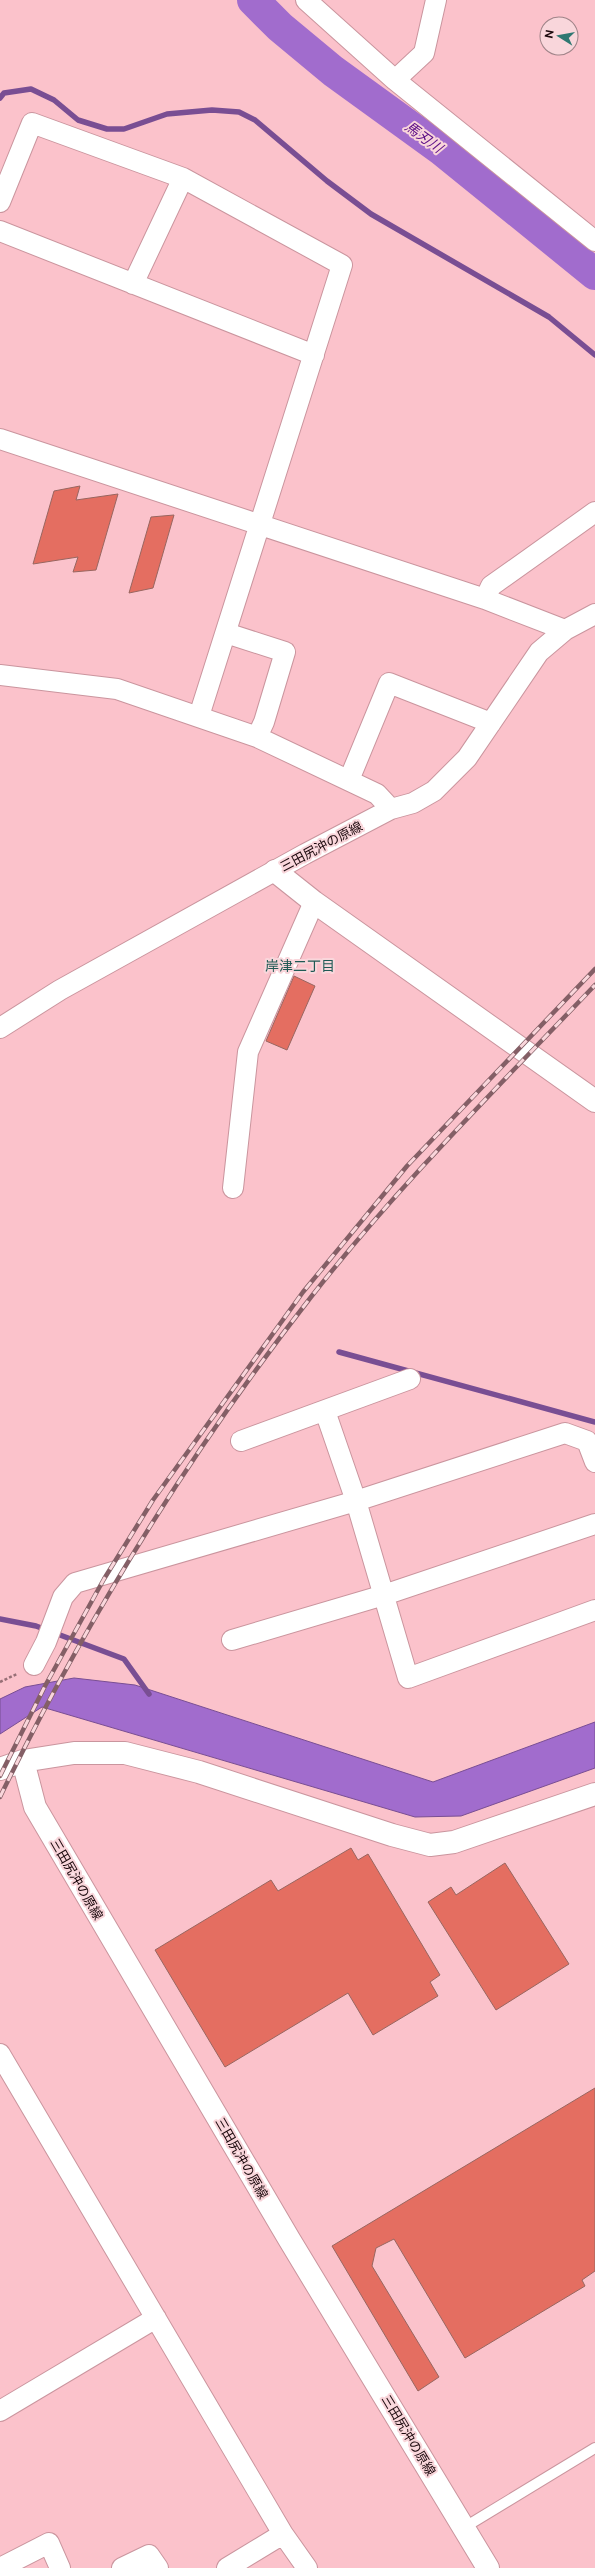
<svg xmlns="http://www.w3.org/2000/svg" width="595" height="2568" viewBox="0 0 595 2568" font-family="'Public Sans','Noto Sans JP',sans-serif">
  <style>
    .water { fill: #a16ccd; stroke: #794e93 }
    .lines { fill: none; stroke-linecap: round; stroke-linejoin: round }
    .stream { stroke: #794e93; stroke-width: 5.5 }
    .river { stroke: #a16ccd; stroke-width: 32 }
    .building { fill: #e46e61; stroke: #986660 }
    .service-casing { stroke: #ca959e; stroke-width: 12 }
    .minor-casing { stroke: #ca959e; stroke-width: 22 }
    .tertiary-casing { stroke: #ca959e; stroke-width: 24 }
    .path { stroke: #976f76; stroke-width: 2.5; stroke-dasharray: 3 2; stroke-linecap: butt }
    .service { stroke: #fff; stroke-width: 10 }
    .minor { stroke: #fff; stroke-width: 20 }
    .tertiary { stroke: #fff; stroke-width: 22 }
    .rail-casing { stroke: #845f66; stroke-width: 4.5 }
    .rail { stroke: #f9d6db; stroke-width: 3; stroke-dasharray: 9; stroke-linecap: butt }
    .labels { text-anchor: middle; stroke-width: 4; stroke-linejoin: round; paint-order: stroke }
    .street-label { font-size: 13px; fill: #1b090d; stroke: #f9d6db }
    .water-label { font-size: 14px; font-style: italic; fill: #5b0c86; stroke: #f9d6db }
    .neighbourhood-label { font-size: 14px; fill: #1f5954; stroke: #f9d6db }
  </style>
  <rect width="100%" height="100%" fill="#fbc2cb"/>
  <!-- water -->
  <path class="water" d="M 74,1678 L 135,1685 L 433,1782 L 595,1722 L 595,1768 L 461,1816 L 415,1817 L 42,1707 L 0,1734 L 0,1699 L 25,1687 Z"/>
  <g class="lines">
    <!-- stream -->
    <path class="stream" d="M 0,98 L 4,93 L 31,89 L 54,100 L 78,120 L 107,129 L 124,129 L 167,114 L 212,110 L 239,112 L 255,120 L 327,181 L 371,214 L 549,317 L 595,355
      M 339,1352 L 595,1422
      M 0,1619 L 36,1626 L 124,1659 L 149,1694"/>
    <!-- river -->
    <path class="river" d="M 253,0 L 280,27 L 333,71 L 442,150 L 595,274"/>
  </g>
  <!-- building -->
  <path class="building" d="M 80,486 L 76,500 L 118,494 L 96,570 L 73,572 L 78,557 L 33,564 L 54,491 Z
    M 174,515 L 153,588 L 129,593 L 151,517 Z
    M 294,976 L 315,986 L 287,1050 L 266,1041 Z
    M 351,1848 L 358,1860 L 368,1854 L 440,1975 L 430,1982 L 438,1996 L 373,2035 L 348,1993 L 225,2067 L 155,1950 L 271,1880 L 278,1891 Z
    M 505,1863 L 569,1964 L 496,2010 L 428,1902 L 451,1887 L 456,1895 Z
    M 595,2088 L 595,2271 L 582,2280 L 585,2286 L 465,2358 L 394,2239 L 376,2248 L 372,2266 L 439,2377 L 418,2391 L 332,2246 Z"/>
  <g class="lines">
    <defs>
      <path id="service" d="M 465,2527 L 595,2448"/>
      <path id="minor" d="M 306,0 L 395,80 L 595,241
        M 395,80 L 424,53 L 436,0
        M 0,202 L 32,123 L 183,178 L 342,265 L 199,716
        M 0,231 L 314,355
        M 133,284 L 183,178
        M 0,439 L 485,599 L 565,630
        M 485,599 L 491,586 L 595,512
        M 226,633 L 285,652 L 264,722 L 257,737
        M 0,675 L 117,689 L 257,737 L 377,794 L 391,809
        M 349,780 L 389,683 L 491,723
        M 0,1028 L 60,990 L 305,854 L 391,809 L 413,803 L 434,791 L 467,758 L 539,652 L 565,630 L 595,614
        M 233,1188 L 248,1052 L 314,902
        M 325,1411 L 356,1501 L 408,1678 L 595,1610
        M 241,1441 L 410,1379
        M 232,1640 L 384,1595 L 595,1524
        M 34,1665 L 46,1642 L 63,1597 L 75,1583 L 356,1501 L 565,1433 L 587,1441 L 595,1462
        M 0,2054 L 283,2534 L 307,2568
        M 0,2411 L 156,2318
        M 0,2568 L 49,2543 L 60,2568
        M 122,2568 L 149,2555 L 158,2568
        M 227,2568 L 283,2534"/>
      <path id="tertiary" d="M 275,871 L 314,902 L 595,1101
        M 23,1761 L 35,1807 L 289,2239 L 488,2568
        M 0,1769 L 23,1761 L 74,1753 L 125,1753 L 199,1772 L 392,1835 L 430,1845 L 454,1842 L 595,1794"/>
    </defs>
    <!-- service casing -->
    <use href="#service" class="service-casing"/>
    <!-- minor casing -->
    <use href="#minor" class="minor-casing"/>
    <!-- tertiary casing -->
    <use href="#tertiary" class="tertiary-casing"/>
    <!-- path -->
    <path class="path" d="M 0,1682 L 17,1674"/>
    <!-- service -->
    <use href="#service" class="service"/>
    <!-- minor -->
    <use href="#minor" class="minor"/>
    <!-- tertiary -->
    <use href="#tertiary" class="tertiary"/>
    <defs>
      <path id="rail" d="M 0,1776 L 45,1686 L 104,1579 L 153,1500 L 303,1292 L 407,1166 L 595,969
        M 0,1797 C 86,1620 190,1452 311,1297 C 398,1186 498,1087 595,985"/>
    </defs>
    <!-- rail casing -->
    <use href="#rail" class="rail-casing"/>
    <!-- rail -->
    <use href="#rail" class="rail"/>
  </g>
  <g class="labels">
    <!-- street labels -->
    <g class="street-label">
      <text transform="translate(321 846) rotate(-28)" y="5">三田尻沖の原線</text>
      <text transform="translate(77 1879) rotate(60)" y="5">三田尻沖の原線</text>
      <text transform="translate(242 2158) rotate(60)" y="5">三田尻沖の原線</text>
      <text transform="translate(409 2435) rotate(59)" y="5">三田尻沖の原線</text>
    </g>
    <!-- water labels -->
    <g class="water-label">
      <text transform="translate(424 137) rotate(36)" y="5">馬刃川</text>
    </g>
    <!-- neighbourhood labels -->
    <g class="neighbourhood-label">
      <text x="300" y="971">岸津二丁目</text>
    </g>
  </g>
  <!-- north arrow -->
  <g transform="translate(559 36) rotate(281)"><circle r="19" fill="#f9d6db" stroke="#a08489"/>
  <path d="M0-3L7 15L0 10L-7 15Z" fill="#2f7872"/>
  <text y="-6" font-size="11" font-weight="bold" text-anchor="middle" fill="#1b090d">N</text>
  </g>
</svg>
